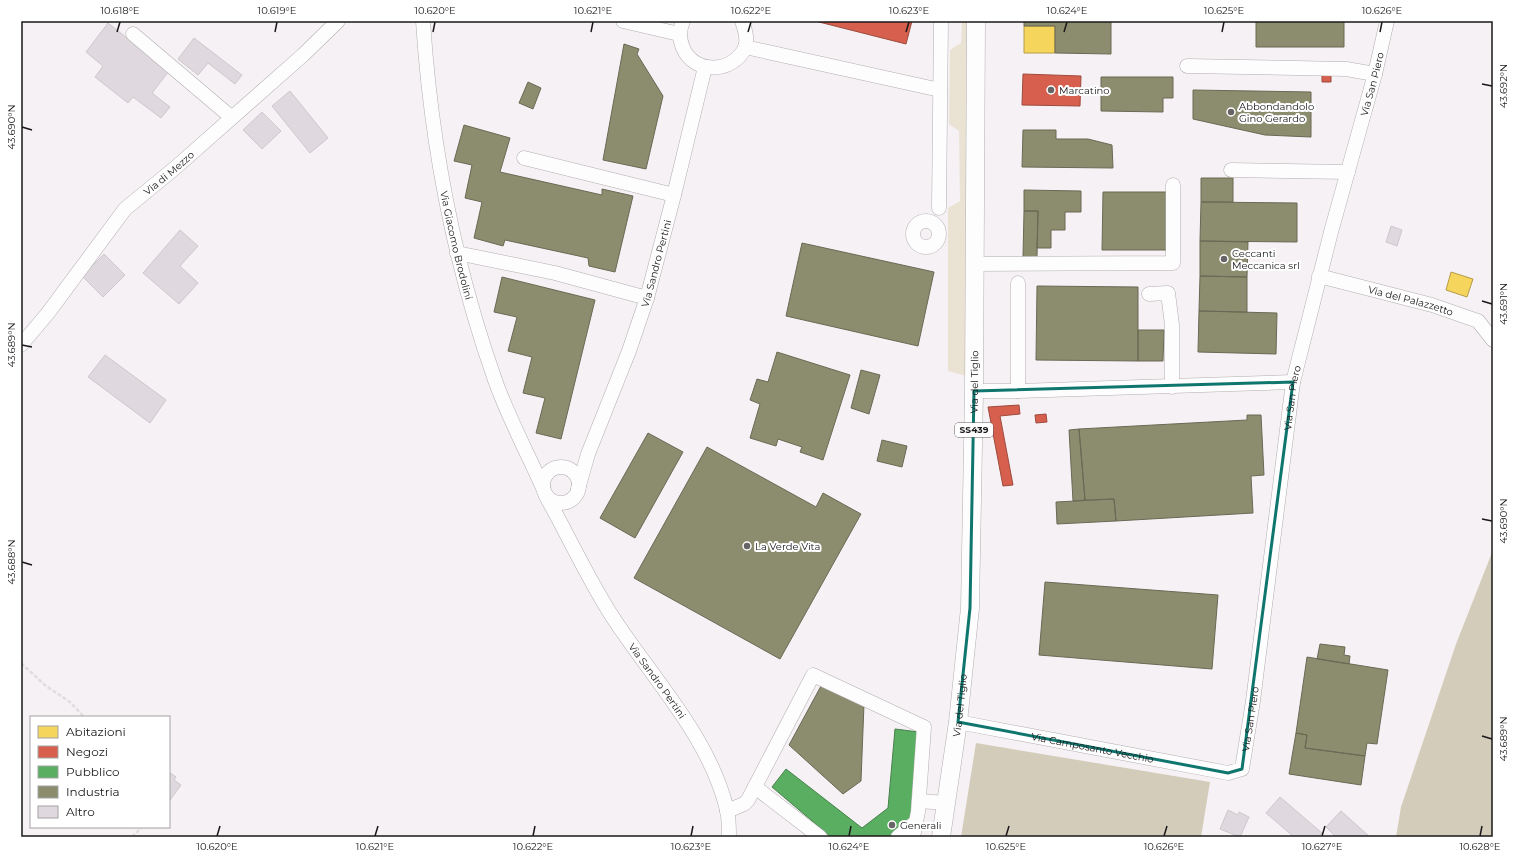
<svg xmlns="http://www.w3.org/2000/svg" width="1514" height="858" viewBox="0 0 1514 858" font-family="Montserrat,sans-serif">
  <style>
    .green { fill: #eae3d4 }
    .forest { fill: #d4ccbb }
    .homes { fill: #f6d55c; stroke: #b49c48 }
    .shops { fill: #d6604d; stroke: #9e4a3e }
    .public { fill: #5aae61; stroke: #47814c }
    .industry { fill: #8c8c6e; stroke: #6a6955 }
    .building { fill: #dfd8de; stroke: #ccc8cb }
    .lines { fill: none; stroke-linecap: round; stroke-linejoin: round }
    .minor-casing { stroke: #b2aeb0; stroke-width: 15 }
    .major-casing { stroke: #b2aeb0; stroke-width: 19 }
    .path { stroke: #dfdddf; stroke-width: 2.5; stroke-dasharray: 4 2; stroke-linecap: butt }
    .minor { stroke: #fefdfd; stroke-width: 14 }
    .major { stroke: #fefdfd; stroke-width: 18 }
    .marked { fill: none; stroke: #0f766e; stroke-width: 3; stroke-linejoin: round }
    .ticks { fill: none; stroke: #1a181a; stroke-width: 1.5 }
    .poi-dot { fill: #676466; stroke: #fff; stroke-width: 1.5 }
    .labels { text-anchor: middle; stroke-width: 4; stroke-linejoin: round; paint-order: stroke }
    .shield { fill: #fff; stroke: #5f5d5f; stroke-width: 1 }
    .shield-label { font-size: 9px; font-weight: bold; fill: #1a181a }
    .street-label { font-size: 10px; fill: #1a181a; stroke: #fff }
    .poi-label { font-size: 10px; fill: #1a181a; stroke: #fff; text-anchor: start }
    .neatline { fill: none; stroke: #1a181a; stroke-width: 1.5 }
    .ticks-label { font-size: 10px; text-anchor: middle; fill: #1a181a }
  </style>
  <rect width="100%" height="100%" fill="#f6f1f4"/>
  <!-- green -->
  <path class="green" d="M 962,21 L 969,21 L 966,376 L 948,371 L 948,208 L 960,201 L 959,131 L 949,124 L 950,50 L 961,43 Z"/>
  <!-- forest -->
  <path class="forest" d="M 1493,550 L 1493,837 L 1396,837 L 1401,807 L 1456,644 Z
    M 976,743 L 1210,782 L 1201,837 L 961,837 Z"/>
  <!-- homes -->
  <path class="homes" d="M 1024,26 L 1055,26 L 1055,53 L 1024,53 Z
    M 1451,272 L 1473,279 L 1467,297 L 1446,290 Z"/>
  <!-- shops -->
  <path class="shops" d="M 815,21 L 912,21 L 906,44 Z
    M 1023,74 L 1081,76 L 1080,106 L 1022,105 Z
    M 1322,74 L 1331,74 L 1331,82 L 1322,82 Z
    M 1019,405 L 1020,414 L 1000,416 L 1013,485 L 1003,486 L 988,407 Z
    M 1046,414 L 1047,422 L 1036,423 L 1035,415 Z"/>
  <!-- public -->
  <path class="public" d="M 895,729 L 919,732 L 913,820 L 890,837 L 831,837 L 772,787 L 786,769 L 862,828 L 888,808 Z"/>
  <!-- industry -->
  <path class="industry" d="M 1024,21 L 1111,21 L 1111,54 L 1055,53 L 1055,26 L 1024,26 Z
    M 1256,21 L 1344,21 L 1344,47 L 1256,47 Z
    M 624,44 L 639,49 L 637,54 L 663,96 L 646,169 L 603,160 Z
    M 1101,77 L 1173,77 L 1173,98 L 1163,98 L 1163,112 L 1101,111 Z
    M 528,82 L 541,88 L 533,109 L 519,103 Z
    M 1193,90 L 1311,92 L 1311,137 L 1265,135 L 1193,119 Z
    M 464,125 L 510,138 L 500,172 L 602,195 L 602,189 L 633,196 L 615,272 L 589,266 L 588,258 L 505,240 L 503,246 L 474,238 L 482,202 L 465,198 L 472,165 L 454,161 Z
    M 1023,130 L 1056,130 L 1056,139 L 1088,139 L 1112,145 L 1113,168 L 1022,167 Z
    M 1201,178 L 1233,178 L 1233,202 L 1201,202 Z
    M 1024,190 L 1081,191 L 1081,212 L 1065,212 L 1065,230 L 1051,230 L 1051,248 L 1037,248 L 1038,211 L 1024,211 Z
    M 1103,192 L 1167,192 L 1167,250 L 1102,250 Z
    M 1201,202 L 1297,203 L 1297,242 L 1200,241 Z
    M 1024,211 L 1038,211 L 1037,257 L 1023,257 Z
    M 1200,241 L 1248,242 L 1247,277 L 1200,276 Z
    M 802,243 L 934,272 L 918,346 L 786,316 Z
    M 1200,276 L 1247,277 L 1247,312 L 1199,311 Z
    M 502,277 L 595,300 L 561,439 L 536,433 L 545,398 L 523,393 L 532,357 L 508,351 L 517,317 L 494,312 Z
    M 1037,286 L 1138,287 L 1138,361 L 1036,360 Z
    M 1199,311 L 1277,313 L 1276,354 L 1198,352 Z
    M 1138,330 L 1164,330 L 1163,361 L 1138,361 Z
    M 777,352 L 850,375 L 823,460 L 800,452 L 802,447 L 778,439 L 776,446 L 750,438 L 760,404 L 750,400 L 757,379 L 768,382 Z
    M 861,370 L 880,375 L 869,414 L 851,408 Z
    M 1247,415 L 1261,415 L 1264,475 L 1251,476 L 1253,513 L 1116,521 L 1114,499 L 1085,500 L 1079,429 L 1247,420 Z
    M 1079,429 L 1085,500 L 1073,501 L 1069,430 Z
    M 648,433 L 683,452 L 635,538 L 600,518 Z
    M 882,440 L 907,446 L 902,467 L 877,461 Z
    M 707,447 L 816,507 L 823,493 L 861,514 L 780,659 L 634,578 Z
    M 1114,499 L 1116,521 L 1057,524 L 1056,502 Z
    M 1045,582 L 1218,595 L 1212,669 L 1039,655 Z
    M 1320,644 L 1345,647 L 1344,655 L 1350,656 L 1349,664 L 1317,659 Z
    M 1307,657 L 1388,670 L 1377,744 L 1367,743 L 1365,756 L 1305,748 L 1307,735 L 1296,733 Z
    M 821,686 L 864,704 L 861,781 L 843,794 L 789,745 Z
    M 1296,733 L 1307,735 L 1305,748 L 1365,756 L 1361,785 L 1289,774 Z"/>
  <!-- building -->
  <path class="building" d="M 108,23 L 169,71 L 152,93 L 170,107 L 161,118 L 133,97 L 128,103 L 95,77 L 103,66 L 86,52 Z
    M 194,38 L 242,75 L 235,84 L 208,63 L 198,75 L 178,59 Z
    M 290,91 L 328,138 L 310,153 L 272,106 Z
    M 262,112 L 281,131 L 262,149 L 243,130 Z
    M 1391,226 L 1402,230 L 1397,246 L 1386,242 Z
    M 180,230 L 198,246 L 180,266 L 198,283 L 179,304 L 143,273 Z
    M 104,254 L 125,275 L 103,297 L 82,276 Z
    M 105,355 L 166,400 L 150,423 L 88,377 Z
    M 169,772 L 176,777 L 174,780 L 181,785 L 170,800 Z
    M 1280,797 L 1322,833 L 1318,837 L 1294,837 L 1266,813 Z
    M 1228,810 L 1238,815 L 1239,812 L 1249,817 L 1240,837 L 1220,829 Z
    M 1341,811 L 1370,837 L 1336,837 L 1326,827 Z"/>
  <g class="lines">
    <defs>
      <g id="minor">
        <path id="s1" d="M 423,21 C 431,144 454,264 495,380 C 508,417 527,452 543,488"/>
        <path d="M 623,21 L 679,34"/>
        <path d="M 683,21 C 679,31 679,38 683,48 C 694,74 732,74 745,48 C 748,40 745,29 742,21"/>
        <path d="M 133,34 L 231,117"/>
        <path d="M 745,47 L 940,90"/>
        <path d="M 1187,66 L 1346,69 L 1375,74"/>
        <path d="M 524,158 L 674,195"/>
        <path d="M 1231,170 L 1348,172"/>
        <path d="M 939,208 L 941,21"/>
        <circle cx="926" cy="234" r="13"/>
        <path d="M 457,253 L 555,273 L 647,298"/>
        <path d="M 975,264 L 1173,263 L 1173,185"/>
        <path id="s2" d="M 1319,276 L 1432,305 L 1478,321 L 1493,340"/>
        <path d="M 1149,294 L 1168,293 L 1172,325 L 1172,387"/>
        <path id="s3" d="M 21,345 L 48,313 L 125,209 L 175,168 L 303,55 L 338,21"/>
        <path d="M 974,391 L 1018,391 L 1293,382"/>
        <path d="M 1018,391 L 1018,283"/>
        <circle cx="561" cy="485" r="18"/>
        <path id="s4" d="M 578,489 L 588,454 L 629,351 L 647,298 L 674,195 L 705,67"/>
        <path id="s5" d="M 546,496 C 568,535 586,575 610,613 C 650,676 709,735 727,810 C 729,818 729,828 729,837"/>
        <path id="s6" d="M 958,722 L 1228,773 L 1242,769 L 1253,701 L 1293,382 L 1331,232 L 1375,74 L 1387,21"/>
        <path d="M 755,787 L 820,837"/>
        <path d="M 919,801 L 946,803"/>
        <path d="M 727,811 L 744,804 L 748,800 L 813,675 L 924,727 L 918,812 L 913,837"/>
        <path d="M 898,837 L 916,822"/>
      </g>
      <g id="major">
        <path id="s7" d="M 941,837 L 958,722 L 970,608 L 974,391 L 976,21"/>
      </g>
    </defs>
    <!-- minor casing -->
    <use href="#minor" class="minor-casing"/>
    <!-- major casing -->
    <use href="#major" class="major-casing"/>
    <!-- path -->
    <path class="path" d="M 21,663 L 46,686 L 70,702 L 84,717
      M 132,837 L 142,827"/>
    <!-- minor -->
    <use href="#minor" class="minor"/>
    <!-- major -->
    <use href="#major" class="major"/>
  </g>
  <!-- marked area -->
  <path class="marked" d="M 1293,382 L 1242,769 L 1228,773 L 958,722 L 970,608 L 974,391 Z"/>
  <!-- ticks -->
  <path class="ticks" d="M 117,32 L 120,22M 275,32 L 277,22M 433,32 L 435,22M 591,32 L 593,22M 748,32 L 751,22M 906,32 L 909,22M 1064,32 L 1067,22M 1222,32 L 1224,22M 1380,32 L 1382,22M 1482,84 L 1492,86M 22,127 L 32,130M 1482,301 L 1492,304M 22,345 L 32,347M 1482,519 L 1492,521M 22,562 L 32,565M 1482,736 L 1492,739M 217,836 L 220,826M 375,836 L 378,826M 533,836 L 535,826M 691,836 L 693,826M 849,836 L 851,826M 1006,836 L 1009,826M 1164,836 L 1167,826M 1322,836 L 1325,826M 1480,836 L 1482,826"/>
  <!-- markers -->
  <g class="poi-dot">
    <circle cx="1051" cy="90" r="4"/>
    <circle cx="1231" cy="112" r="4"/>
    <circle cx="1224" cy="259" r="4"/>
    <circle cx="747" cy="546" r="4"/>
    <circle cx="892" cy="825" r="4"/>
  </g>
  <g class="labels">
    <!-- shield labels -->
    <rect class="shield" x="955" y="423" width="38" height="14" rx="3"/>
    <g class="shield-label">
      <text x="974" y="433">SS439</text>
    </g>
    <!-- street labels -->
    <g class="street-label">
      <text dy="4" stroke="none"><textPath href="#s6" startOffset="988">Via San Piero</textPath></text>
      <text dy="4" stroke="none"><textPath href="#s3" startOffset="228">Via di Mezzo</textPath></text>
      <text dy="4" stroke="none"><textPath href="#s1" startOffset="227">Via Giacomo Brodolini</textPath></text>
      <text dy="4" stroke="none"><textPath href="#s4" startOffset="239">Via Sandro Pertini</textPath></text>
      <text dy="4" stroke="none"><textPath href="#s2" startOffset="95">Via del Palazzetto</textPath></text>
      <text dy="4" stroke="none"><textPath href="#s7" startOffset="457">Via del Tiglio</textPath></text>
      <text dy="4" stroke="none"><textPath href="#s6" startOffset="664">Via San Piero</textPath></text>
      <text dy="4" stroke="none"><textPath href="#s5" startOffset="216">Via Sandro Pertini</textPath></text>
      <text dy="4" stroke="none"><textPath href="#s7" startOffset="133">Via del Tiglio</textPath></text>
      <text dy="4" stroke="none"><textPath href="#s6" startOffset="340">Via San Piero</textPath></text>
      <text dy="4" stroke="none"><textPath href="#s6" startOffset="137">Via Camposanto Vecchio</textPath></text>
    </g>
    <!-- poi labels -->
    <g class="poi-label">
      <text x="1059" y="94">Marcatino</text>
      <text x="1239" y="110">Abbondandolo<tspan x="1239" dy="12">Gino Gerardo</tspan></text>
      <text x="1232" y="257">Ceccanti<tspan x="1232" dy="12">Meccanica srl</tspan></text>
      <text x="755" y="550">La Verde Vita</text>
      <text x="900" y="829">Generali</text>
    </g>
  </g>
  <!-- border -->
  <rect width="1514" height="858" fill="none" stroke="#ffffff" stroke-width="44"/>
  <!-- legend -->
  <rect x="30" y="716" width="140" height="112" fill="#ffffff" stroke="#a3a3a3"/>
  <rect x="38" y="726" width="20" height="12" fill="#f6d55c" stroke="#a3a3a3"/>
  <text x="66" y="736" font-size="12" fill="#1a181a">Abitazioni</text>
  <rect x="38" y="746" width="20" height="12" fill="#d6604d" stroke="#a3a3a3"/>
  <text x="66" y="756" font-size="12" fill="#1a181a">Negozi</text>
  <rect x="38" y="766" width="20" height="12" fill="#5aae61" stroke="#a3a3a3"/>
  <text x="66" y="776" font-size="12" fill="#1a181a">Pubblico</text>
  <rect x="38" y="786" width="20" height="12" fill="#8c8c6e" stroke="#a3a3a3"/>
  <text x="66" y="796" font-size="12" fill="#1a181a">Industria</text>
  <rect x="38" y="806" width="20" height="12" fill="#dfd8de" stroke="#a3a3a3"/>
  <text x="66" y="816" font-size="12" fill="#1a181a">Altro</text>
  <rect x="22" y="22" width="1470" height="814" class="neatline"/>
  <g class="ticks-label">
    <text x="120" y="14">10.618°E</text>
    <text x="277" y="14">10.619°E</text>
    <text x="435" y="14">10.620°E</text>
    <text x="593" y="14">10.621°E</text>
    <text x="751" y="14">10.622°E</text>
    <text x="909" y="14">10.623°E</text>
    <text x="1067" y="14">10.624°E</text>
    <text x="1224" y="14">10.625°E</text>
    <text x="1382" y="14">10.626°E</text>
    <text transform="translate(1503 86) rotate(-90)" y="4">43.692°N</text>
    <text transform="translate(11 127) rotate(-90)" y="4">43.690°N</text>
    <text transform="translate(1503 304) rotate(-90)" y="4">43.691°N</text>
    <text transform="translate(11 345) rotate(-90)" y="4">43.689°N</text>
    <text transform="translate(1503 521) rotate(-90)" y="4">43.690°N</text>
    <text transform="translate(11 562) rotate(-90)" y="4">43.688°N</text>
    <text transform="translate(1503 739) rotate(-90)" y="4">43.689°N</text>
    <text x="217" y="850">10.620°E</text>
    <text x="375" y="850">10.621°E</text>
    <text x="533" y="850">10.622°E</text>
    <text x="691" y="850">10.623°E</text>
    <text x="849" y="850">10.624°E</text>
    <text x="1006" y="850">10.625°E</text>
    <text x="1164" y="850">10.626°E</text>
    <text x="1322" y="850">10.627°E</text>
    <text x="1480" y="850">10.628°E</text>
  </g>
</svg>
